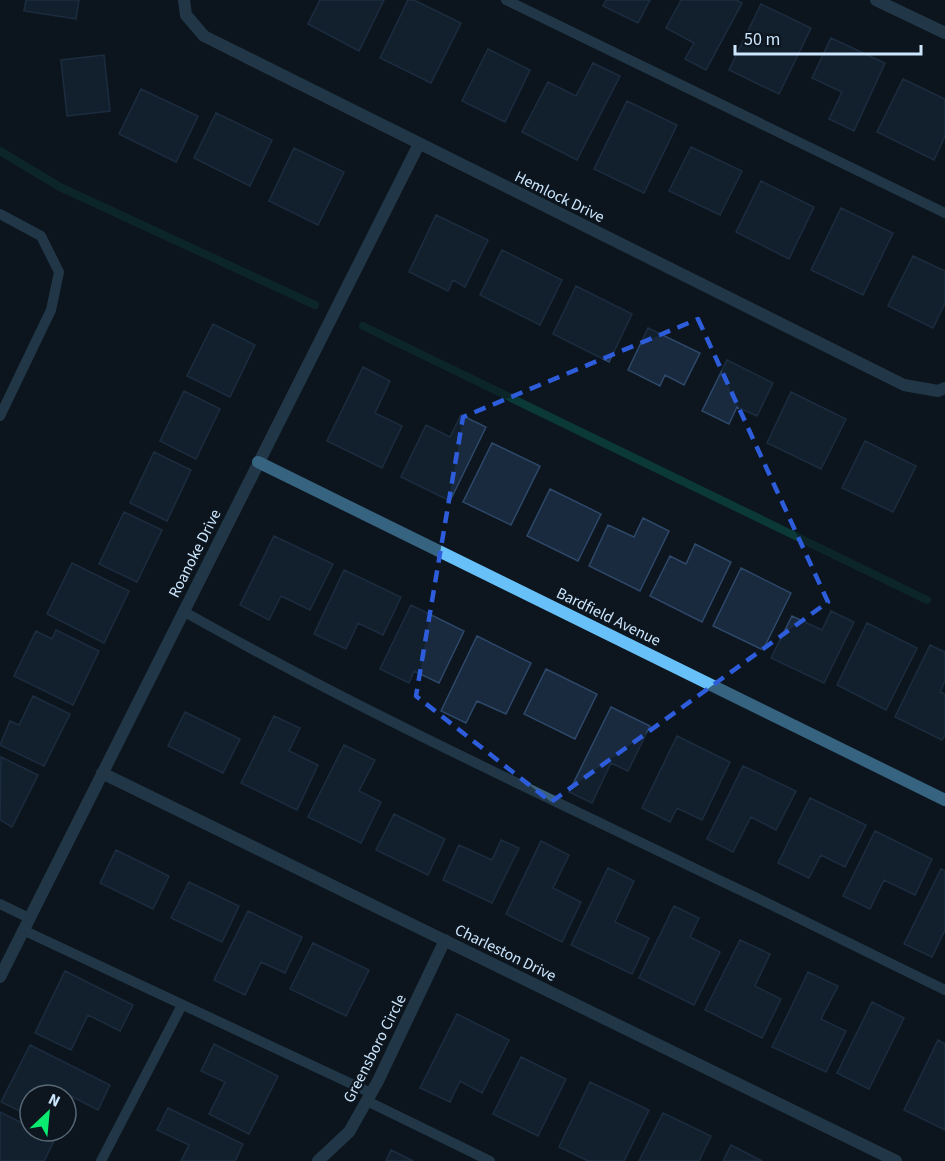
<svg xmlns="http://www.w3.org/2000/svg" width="945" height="1161" viewBox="0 0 945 1161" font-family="'Source Sans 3',sans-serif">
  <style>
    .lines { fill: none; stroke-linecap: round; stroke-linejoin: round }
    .stream { stroke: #0b3938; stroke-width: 8 }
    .building { fill: #1a2a3e; stroke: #2d4869; stroke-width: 1.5 }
    .lane { stroke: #3a617b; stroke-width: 10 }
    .street { stroke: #3a617b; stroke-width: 12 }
    .secondary { stroke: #67c1f8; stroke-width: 12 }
    .marked { fill: none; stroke: #2e5ddc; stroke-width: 4.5; stroke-dasharray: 12 8; stroke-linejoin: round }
    .labels { text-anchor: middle; stroke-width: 4.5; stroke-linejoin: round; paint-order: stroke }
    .street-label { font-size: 16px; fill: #cce6fd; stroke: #0d151e }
  </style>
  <rect width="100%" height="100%" fill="#0d151e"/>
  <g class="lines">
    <!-- stream -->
    <path class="stream" d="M 0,151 L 60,187 L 315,305
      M 363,326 L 927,600"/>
  </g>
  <!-- building -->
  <path class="building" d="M 26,0 L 79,0 L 76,19 L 24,11 Z
    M 320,0 L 384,0 L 359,51 L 308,24 Z
    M 408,0 L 414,0 L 461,23 L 431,83 L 380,58 Z
    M 606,0 L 650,0 L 638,23 L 603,6 Z
    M 681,0 L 736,0 L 742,3 L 706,70 L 685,59 L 694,43 L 666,28 Z
    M 761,4 L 811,28 L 779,94 L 729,70 Z
    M 831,38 L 885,63 L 854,131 L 829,119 L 842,92 L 812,78 Z
    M 488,49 L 530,70 L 505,122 L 462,101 Z
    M 104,55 L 110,111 L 67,116 L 61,60 Z
    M 593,63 L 620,76 L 577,160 L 522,132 L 548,82 L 576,96 Z
    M 903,79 L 945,99 L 945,136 L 934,160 L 877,132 Z
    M 141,89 L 198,116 L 176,162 L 119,134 Z
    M 627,101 L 677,125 L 644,193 L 594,169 Z
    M 216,113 L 272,140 L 250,186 L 194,158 Z
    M 691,147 L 742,171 L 720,215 L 669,191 Z
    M 294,148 L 344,172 L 318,225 L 269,201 Z
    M 761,181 L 814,207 L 789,259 L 736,232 Z
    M 841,208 L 893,233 L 863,295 L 811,270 Z
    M 436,215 L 488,240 L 465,287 L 453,280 L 448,291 L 409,272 Z
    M 502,250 L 562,280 L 540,325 L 480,295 Z
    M 913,256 L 945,271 L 945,303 L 933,328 L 888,306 Z
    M 576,286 L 632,314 L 609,362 L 553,334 Z
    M 213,324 L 255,345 L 230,397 L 187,376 Z
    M 648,328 L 700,353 L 684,385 L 665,375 L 660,386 L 628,370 Z
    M 727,360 L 773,383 L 757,416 L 737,407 L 729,424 L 702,411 Z
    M 363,367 L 390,381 L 375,413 L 402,426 L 382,468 L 327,441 Z
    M 184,391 L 220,409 L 196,459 L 160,441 Z
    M 791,392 L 846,419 L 821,469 L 767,443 Z
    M 461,415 L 486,427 L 450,501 L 401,477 L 426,425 L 450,437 Z
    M 865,441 L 916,466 L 893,512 L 842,488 Z
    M 492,443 L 540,466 L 511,525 L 463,502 Z
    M 154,452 L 191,470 L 167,521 L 130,503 Z
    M 550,489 L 601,514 L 578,561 L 527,536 Z
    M 124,512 L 162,530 L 137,582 L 99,564 Z
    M 643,518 L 669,531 L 640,591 L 589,566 L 608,525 L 634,537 Z
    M 274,536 L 333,564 L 310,610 L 281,596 L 269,620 L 240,605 Z
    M 695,544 L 731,562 L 702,622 L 650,596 L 670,556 L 686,564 Z
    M 72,563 L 129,591 L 104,643 L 47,614 Z
    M 741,568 L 791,593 L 763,650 L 713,626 Z
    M 344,570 L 401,597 L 383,635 L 358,623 L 346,649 L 314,634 Z
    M 411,605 L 464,631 L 439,683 L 414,671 L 409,683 L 380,669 Z
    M 831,611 L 854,622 L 824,683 L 771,658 L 792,616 L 822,630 Z
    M 867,623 L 917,648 L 886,710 L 837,685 Z
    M 56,630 L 99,651 L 73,705 L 14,676 L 36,631 L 52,639 Z
    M 477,636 L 531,663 L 506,714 L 477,701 L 466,723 L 441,711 Z
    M 930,645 L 945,652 L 945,681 L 940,692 L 945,694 L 945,735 L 942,740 L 895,717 Z
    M 546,669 L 597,694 L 575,739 L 524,714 Z
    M 33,696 L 70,714 L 44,766 L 0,745 L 10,721 L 19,725 Z
    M 611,707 L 650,726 L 628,771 L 611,763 L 592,803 L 569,792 Z
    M 185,712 L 240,739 L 223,773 L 168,746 Z
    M 274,716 L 300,728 L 289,751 L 318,765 L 297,810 L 241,783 Z
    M 677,736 L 730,762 L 702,820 L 677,808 L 670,822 L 642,808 Z
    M 344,745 L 375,760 L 359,791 L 381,802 L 361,843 L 308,817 Z
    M 1,757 L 38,775 L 12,827 L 0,820 Z
    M 743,766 L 796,791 L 776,830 L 751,817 L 733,852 L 707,839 Z
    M 810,798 L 866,825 L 845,867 L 821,855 L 809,878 L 778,863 Z
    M 394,814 L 445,839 L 428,875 L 376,850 Z
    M 875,831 L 932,859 L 915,895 L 884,880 L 870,909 L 843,896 Z
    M 501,840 L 519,848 L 492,903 L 443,880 L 459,845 L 492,860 Z
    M 541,841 L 569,855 L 553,888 L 581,902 L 562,942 L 506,914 Z
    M 116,850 L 169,876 L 153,909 L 100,883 Z
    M 608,868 L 634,881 L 615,922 L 649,938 L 632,974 L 571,945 Z
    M 941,869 L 945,871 L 945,930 L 932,957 L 904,944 Z
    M 189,882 L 239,906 L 222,942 L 171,918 Z
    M 674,906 L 699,918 L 690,937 L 720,952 L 694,1005 L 639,978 Z
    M 248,911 L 302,937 L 285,973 L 261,962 L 245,995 L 214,980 Z
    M 740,940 L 770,954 L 755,986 L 781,999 L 762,1038 L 705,1010 Z
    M 313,943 L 369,970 L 346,1016 L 290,989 Z
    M 65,971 L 133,1005 L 120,1031 L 88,1015 L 71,1050 L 35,1033 Z
    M 808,972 L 838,986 L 821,1019 L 846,1031 L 826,1072 L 772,1047 Z
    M 872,1002 L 904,1018 L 869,1089 L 837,1073 Z
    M 457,1014 L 509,1040 L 482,1093 L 460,1081 L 450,1102 L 420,1088 Z
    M 938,1040 L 945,1044 L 945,1130 L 904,1110 Z
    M 214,1044 L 278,1076 L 249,1134 L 209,1114 L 225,1082 L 201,1071 Z
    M 30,1045 L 110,1085 L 98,1110 L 61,1091 L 59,1095 L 30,1095 L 30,1116 L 1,1102 Z
    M 521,1057 L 566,1079 L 538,1136 L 493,1114 Z
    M 590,1082 L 649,1110 L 624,1161 L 588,1161 L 559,1147 Z
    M 168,1108 L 243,1144 L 235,1161 L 181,1161 L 189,1145 L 157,1130 Z
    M 0,1112 L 30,1127 L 30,1131 L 39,1131 L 55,1139 L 44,1161 L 0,1161 Z
    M 663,1113 L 711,1136 L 699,1161 L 639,1161 Z
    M 731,1145 L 762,1161 L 723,1161 Z
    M 391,1150 L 413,1161 L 386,1161 Z"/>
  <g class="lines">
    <!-- lane -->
    <path class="lane" d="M 506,0 L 945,213
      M 0,214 L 41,236 L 59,272 L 51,310 L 0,416
      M 183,611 C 358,710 541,794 721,881 C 796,916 870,954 945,990
      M 0,904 L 29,918
      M 23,930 L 371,1093
      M 367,1101 L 490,1161
      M 101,1161 L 182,1005"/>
    <!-- street -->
    <path class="street" d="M 184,0 L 186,15 L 204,36 L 904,385 L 938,391 L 945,388
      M 876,0 L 945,33
      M 102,773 L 896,1161
      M 0,977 L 419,144
      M 318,1161 L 349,1132 L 378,1081 L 445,940"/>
    <!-- secondary -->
    <path class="secondary" d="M 258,462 L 945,800"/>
  </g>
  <!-- marked area -->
  <path d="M0 0H945V1161H0ZM 698,319 L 828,602 L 551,802 L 416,696 L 463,417 Z" fill="#0d151e" fill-opacity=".55" fill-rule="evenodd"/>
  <path class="marked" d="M 698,319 L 828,602 L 551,802 L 416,696 L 463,417 Z"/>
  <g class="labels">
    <!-- street labels -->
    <g class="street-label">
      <text transform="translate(560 196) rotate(26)" y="6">Hemlock Drive</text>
      <text transform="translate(194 553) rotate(-63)" y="6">Roanoke Drive</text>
      <text transform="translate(609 616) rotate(26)" y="6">Bardfield Avenue</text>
      <text transform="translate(506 952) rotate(26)" y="6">Charleston Drive</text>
      <text transform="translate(374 1048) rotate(-63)" y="6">Greensboro Circle</text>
    </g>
  </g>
  <!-- north arrow -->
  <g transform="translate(48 1113) rotate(26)"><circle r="28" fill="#0d151e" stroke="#596977" stroke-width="1.5"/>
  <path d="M0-4.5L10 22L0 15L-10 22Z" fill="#0aea70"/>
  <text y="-9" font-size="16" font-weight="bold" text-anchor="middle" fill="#cce6fd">N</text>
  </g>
  <!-- scale -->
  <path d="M735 45v9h186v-9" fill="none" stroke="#cce6fd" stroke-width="3"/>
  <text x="744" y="45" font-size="18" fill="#cce6fd" stroke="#0d151e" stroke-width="4.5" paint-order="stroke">50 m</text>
</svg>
